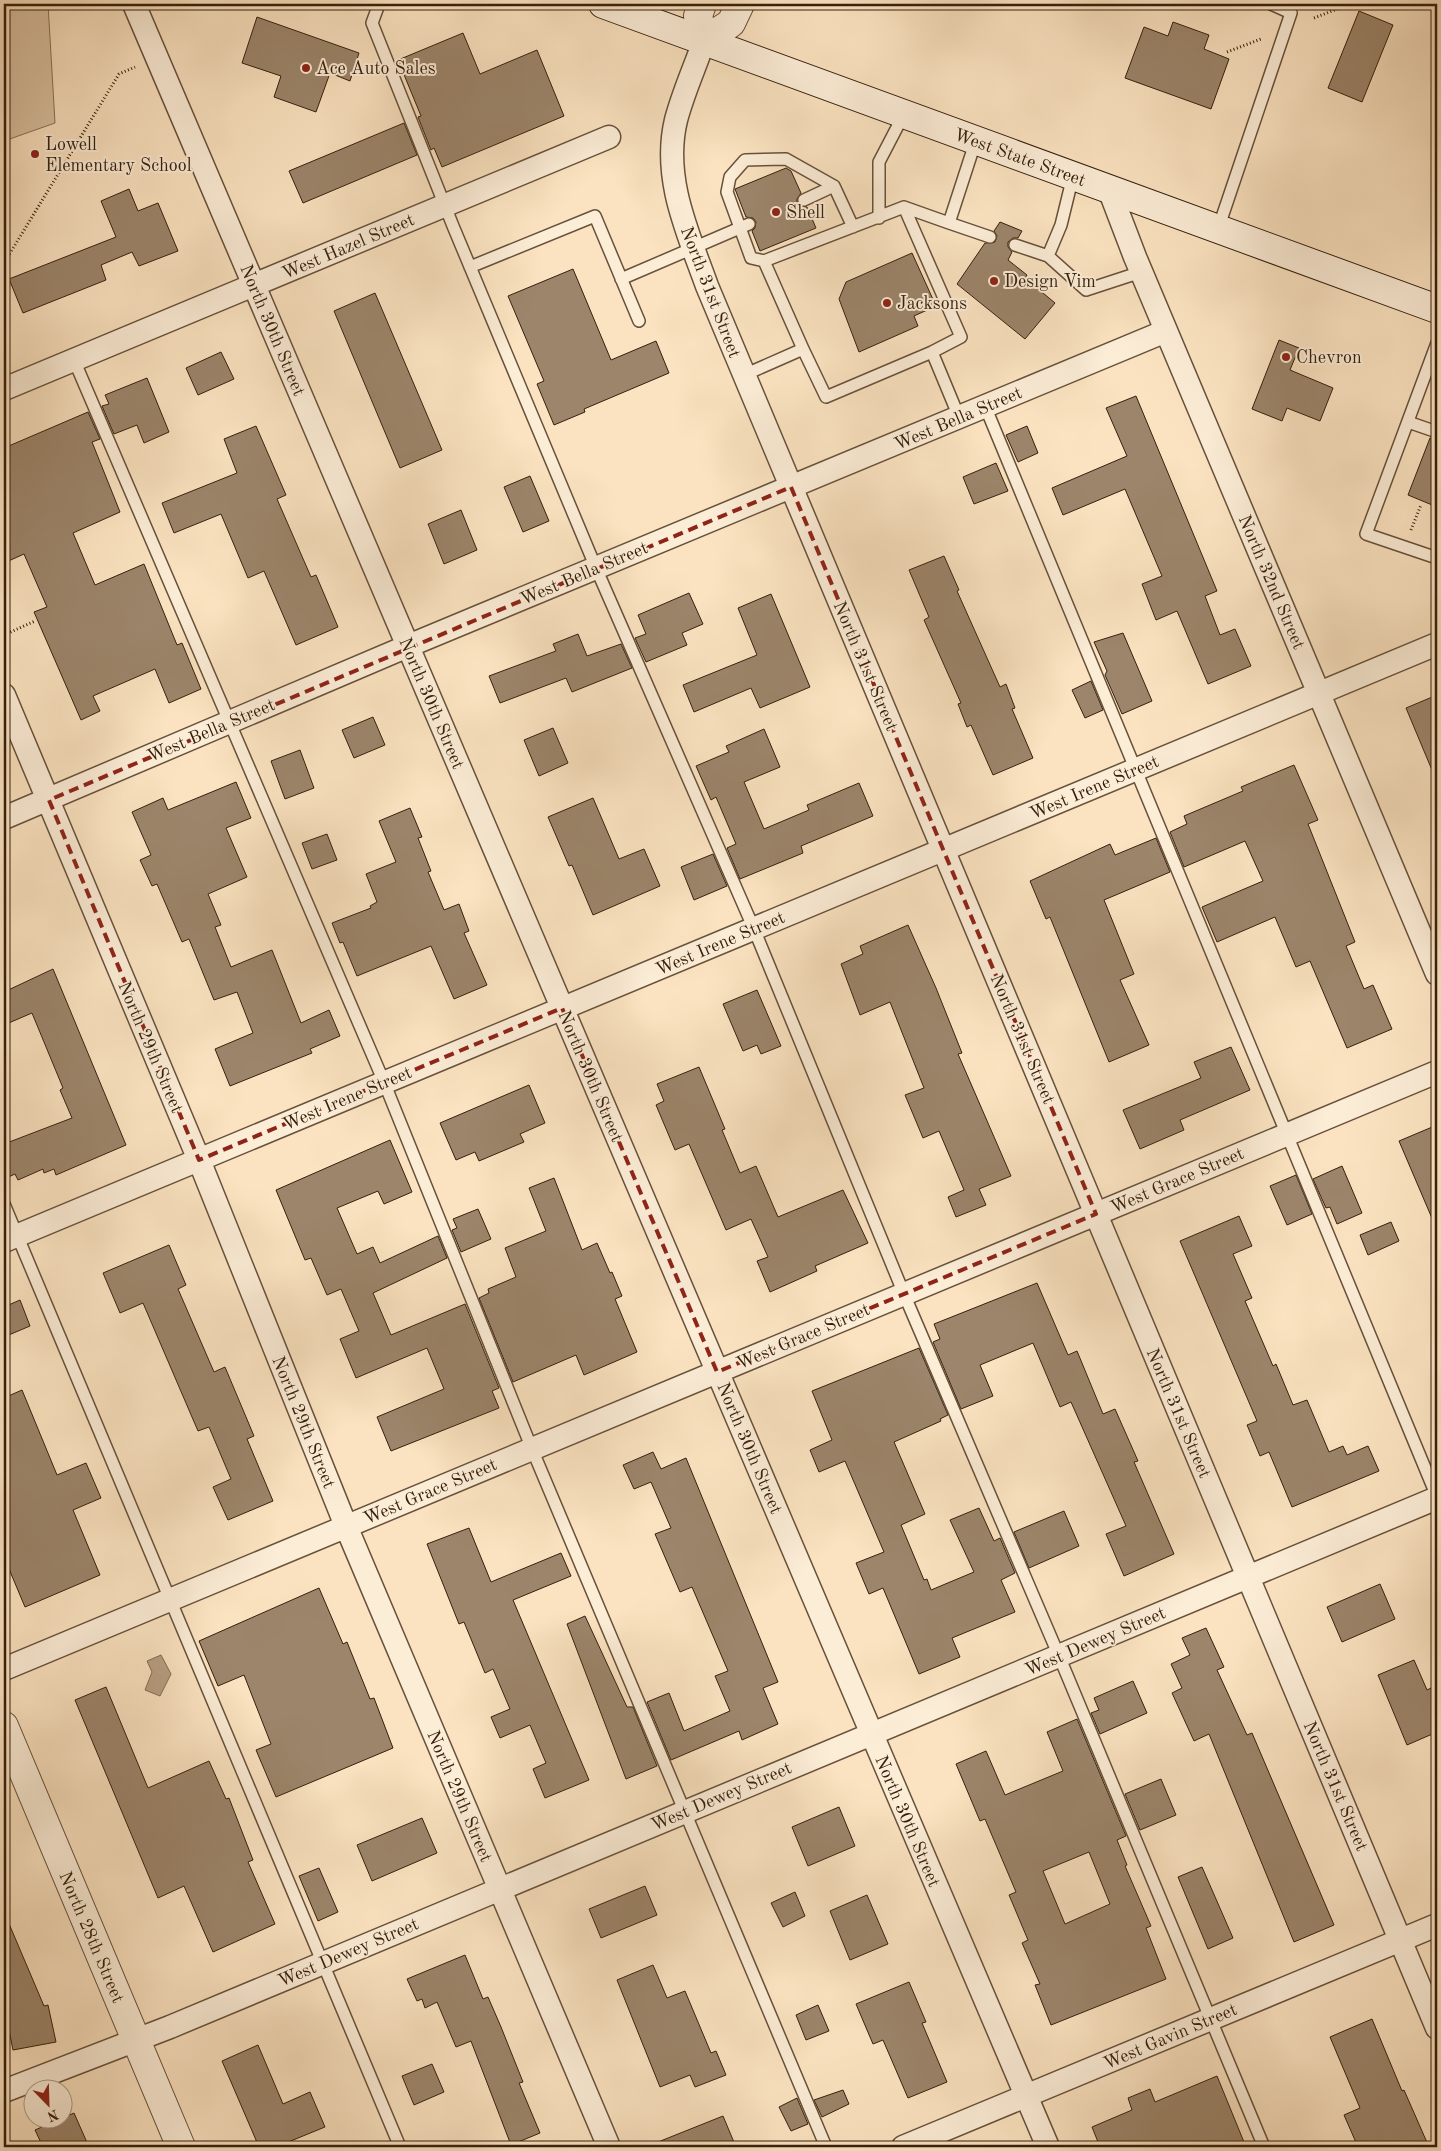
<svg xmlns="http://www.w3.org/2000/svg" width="1441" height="2151" viewBox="0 0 1441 2151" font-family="'Old Standard TT',serif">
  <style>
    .green { fill: #dac2a2; stroke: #887158 }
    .water { fill: #b8a184; stroke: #846d54 }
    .building { fill: #9c856b; stroke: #36200d; fill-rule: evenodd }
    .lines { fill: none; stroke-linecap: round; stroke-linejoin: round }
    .service-casing { stroke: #67513a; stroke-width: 14 }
    .minor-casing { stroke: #67513a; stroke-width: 25 }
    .tertiary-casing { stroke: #67513a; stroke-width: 30 }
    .secondary-casing { stroke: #36200d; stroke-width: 30 }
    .path { stroke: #36200d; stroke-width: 3; stroke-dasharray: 1 2.5; stroke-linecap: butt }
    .service { stroke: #fcedd7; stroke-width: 11 }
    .minor { stroke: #fcedd7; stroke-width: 22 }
    .tertiary { stroke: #fcedd7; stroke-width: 28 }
    .secondary { stroke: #fcedd7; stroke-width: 28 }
    .marked { fill: none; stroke: #8f2418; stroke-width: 4; stroke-dasharray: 10 6; stroke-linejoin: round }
    .poi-dot { fill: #8f2418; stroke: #fcedd7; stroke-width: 2 }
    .labels { text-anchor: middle; stroke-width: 4; stroke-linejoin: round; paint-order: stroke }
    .poi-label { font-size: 18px; fill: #36200d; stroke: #fcedd7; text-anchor: start }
    .street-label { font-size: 18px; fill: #36200d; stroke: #fcedd7 }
  </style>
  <rect width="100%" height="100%" fill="#fbe3c1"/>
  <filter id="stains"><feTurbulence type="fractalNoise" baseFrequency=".004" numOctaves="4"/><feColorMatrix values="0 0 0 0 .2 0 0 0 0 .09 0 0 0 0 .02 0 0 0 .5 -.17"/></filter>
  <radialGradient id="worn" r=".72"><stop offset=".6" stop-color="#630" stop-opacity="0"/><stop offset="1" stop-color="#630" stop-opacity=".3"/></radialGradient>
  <!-- green -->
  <path class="green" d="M 4,4 L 48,4 L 55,123 L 4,141 Z"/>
  <!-- water -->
  <path class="water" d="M 161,1655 L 171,1674 L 160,1696 L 145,1690 L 152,1672 L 147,1661 Z"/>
  <!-- building -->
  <path class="building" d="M 1359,11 L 1393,25 L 1362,102 L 1328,88 Z
    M 257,17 L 359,53 L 350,81 L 330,73 L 316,112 L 274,97 L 281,76 L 242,63 Z
    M 1173,22 L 1209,35 L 1204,49 L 1229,59 L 1211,109 L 1125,78 L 1144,27 L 1168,36 Z
    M 463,33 L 480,74 L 537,50 L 564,116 L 442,167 L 434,148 L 431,150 L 418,117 L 421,116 L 398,60 Z
    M 404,123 L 417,155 L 303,203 L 289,171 Z
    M 786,168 L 791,171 L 801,193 L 797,199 L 797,204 L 807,207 L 816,228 L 760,251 L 752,231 L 755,228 L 756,222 L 753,218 L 746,217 L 735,189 Z
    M 129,189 L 138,211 L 158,203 L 178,251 L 139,266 L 132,252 L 101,265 L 106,280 L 23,313 L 9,279 L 116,237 L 101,201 Z
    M 1000,222 L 1022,231 L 1018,238 L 1013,238 L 1008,242 L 1008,247 L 1012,252 L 1008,260 L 1027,275 L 1025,278 L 1055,303 L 1025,339 L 957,284 L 985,243 L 995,242 L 997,236 L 994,231 Z
    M 912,253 L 936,306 L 914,316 L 918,326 L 859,352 L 839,299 L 846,282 Z
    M 573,269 L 611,360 L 656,341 L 669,373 L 584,409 L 585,412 L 554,425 L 537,384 L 544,381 L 508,296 Z
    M 375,293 L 442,450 L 400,468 L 334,311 Z
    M 1279,340 L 1299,348 L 1290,370 L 1333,388 L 1320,421 L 1287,408 L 1282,421 L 1252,409 Z
    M 221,352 L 234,379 L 198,395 L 186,368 Z
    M 147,378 L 169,432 L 144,443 L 137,425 L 114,434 L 102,406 L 109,404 L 105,395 Z
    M 1136,396 L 1217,591 L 1205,596 L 1220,635 L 1235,629 L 1251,666 L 1208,684 L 1177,611 L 1156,620 L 1142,584 L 1162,576 L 1125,489 L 1063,515 L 1052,488 L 1127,456 L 1106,408 Z
    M 88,412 L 100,439 L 92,442 L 120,512 L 73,533 L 95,585 L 144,564 L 177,645 L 182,643 L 201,689 L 169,703 L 155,669 L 93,696 L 100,711 L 81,720 L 34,612 L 47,607 L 24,554 L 4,563 L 4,448 Z
    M 256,426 L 286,495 L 277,499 L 311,577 L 316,575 L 338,627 L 296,645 L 264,571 L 248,578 L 221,514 L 174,533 L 162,503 L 237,473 L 224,439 Z
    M 1027,426 L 1038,453 L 1018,462 L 1006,435 Z
    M 1430,438 L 1437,439 L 1437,507 L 1408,495 Z
    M 996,463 L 1008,491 L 974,504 L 963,477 Z
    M 530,476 L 549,521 L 523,532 L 504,487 Z
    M 461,510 L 477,550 L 444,564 L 428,524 Z
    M 944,556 L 959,590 L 957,591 L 1000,687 L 1006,684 L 1015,708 L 1012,709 L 1033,758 L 993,775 L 971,725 L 967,727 L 958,704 L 961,703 L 924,620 L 929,617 L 909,570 Z
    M 689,593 L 703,624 L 682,633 L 687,645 L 646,662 L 635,638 L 646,634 L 638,615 Z
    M 771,594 L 810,687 L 760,708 L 751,688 L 694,712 L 683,685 L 757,655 L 738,608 Z
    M 1123,633 L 1152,701 L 1122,714 L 1105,675 L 1107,671 L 1094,642 Z
    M 578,634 L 587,656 L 621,644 L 632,668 L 572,692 L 566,678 L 500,703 L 489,676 L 556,651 L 553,644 Z
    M 1091,681 L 1103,710 L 1085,718 L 1072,690 Z
    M 1437,695 L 1437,782 L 1406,708 Z
    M 373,717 L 385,745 L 354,758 L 342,730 Z
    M 553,728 L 568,763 L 539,776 L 524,740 Z
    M 764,729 L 780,767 L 744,782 L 764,829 L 809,810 L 807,805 L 859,783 L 873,816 L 801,846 L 803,853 L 740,879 L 727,848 L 736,844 L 716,797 L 711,800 L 696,766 L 729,752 L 726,746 Z
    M 300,750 L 314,788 L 285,799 L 271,761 Z
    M 1294,765 L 1318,820 L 1308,824 L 1355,942 L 1346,946 L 1364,989 L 1373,985 L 1392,1029 L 1347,1048 L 1310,961 L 1296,967 L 1275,917 L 1217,942 L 1202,907 L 1263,881 L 1245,841 L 1184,867 L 1170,832 L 1187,824 L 1184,816 L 1243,791 L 1241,787 Z
    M 236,782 L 251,818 L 226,828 L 247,877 L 208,894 L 221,925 L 215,927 L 231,967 L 272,950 L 301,1023 L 329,1010 L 340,1036 L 310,1049 L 312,1053 L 230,1086 L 215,1049 L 253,1033 L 237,992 L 214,1000 L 189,939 L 182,942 L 157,884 L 152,886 L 140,860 L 151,855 L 132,812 L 163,798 L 168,810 Z
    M 593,798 L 619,859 L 644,849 L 660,886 L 593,915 L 572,865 L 569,866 L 548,817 Z
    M 410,808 L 422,837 L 418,838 L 431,871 L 428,872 L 444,910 L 459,904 L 469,931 L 464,933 L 487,985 L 454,999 L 431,946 L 357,976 L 343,942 L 340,943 L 332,923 L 371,908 L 370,906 L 377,902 L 366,874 L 396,862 L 379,821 Z
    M 327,834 L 337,860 L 312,869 L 302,843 Z
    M 1156,838 L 1170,872 L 1104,900 L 1134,974 L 1120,980 L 1149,1045 L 1109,1062 L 1050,917 L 1046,919 L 1030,881 L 1110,844 L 1115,855 Z
    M 713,854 L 727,886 L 694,900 L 681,867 Z
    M 908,925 L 936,988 L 962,1053 L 958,1054 L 1011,1176 L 979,1189 L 986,1205 L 956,1217 L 948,1197 L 964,1190 L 939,1131 L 923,1138 L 905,1095 L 924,1088 L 890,1002 L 860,1015 L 841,964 L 863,954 L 860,946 Z
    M 53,969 L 126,1145 L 56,1175 L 54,1169 L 44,1173 L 43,1169 L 18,1180 L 15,1174 L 4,1179 L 4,1144 L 72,1118 L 60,1090 L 63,1088 L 32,1013 L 4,1025 L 4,992 Z
    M 757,990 L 781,1046 L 761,1054 L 757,1045 L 743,1051 L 723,1004 Z
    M 1231,1047 L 1250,1090 L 1180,1120 L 1184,1130 L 1140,1149 L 1123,1110 L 1201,1078 L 1194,1062 Z
    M 699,1067 L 725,1129 L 722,1130 L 740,1173 L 756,1166 L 778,1217 L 843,1190 L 868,1243 L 815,1266 L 817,1271 L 770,1292 L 757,1261 L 768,1257 L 751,1219 L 726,1230 L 689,1144 L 675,1150 L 656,1105 L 664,1101 L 657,1084 Z
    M 529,1085 L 545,1123 L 520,1134 L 524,1142 L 479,1161 L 475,1152 L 456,1160 L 440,1123 Z
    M 1437,1125 L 1437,1230 L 1399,1141 Z
    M 390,1140 L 412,1192 L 384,1204 L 378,1191 L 337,1208 L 357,1254 L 373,1247 L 380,1263 L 438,1236 L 447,1258 L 373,1293 L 391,1335 L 465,1304 L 499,1388 L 492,1391 L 499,1408 L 391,1451 L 377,1417 L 444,1389 L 427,1348 L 356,1378 L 340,1339 L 359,1331 L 341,1289 L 327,1295 L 311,1258 L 305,1260 L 276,1190 Z
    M 1342,1166 L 1362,1213 L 1337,1224 L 1330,1207 L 1326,1208 L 1313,1179 Z
    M 1296,1175 L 1312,1214 L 1287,1225 L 1270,1186 Z
    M 554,1178 L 582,1250 L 597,1243 L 610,1273 L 612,1272 L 622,1296 L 615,1299 L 637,1352 L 584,1375 L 576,1355 L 513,1382 L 479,1298 L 489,1293 L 488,1289 L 516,1277 L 505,1248 L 546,1231 L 529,1188 Z
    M 478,1209 L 491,1239 L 461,1252 L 452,1230 L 457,1228 L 453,1219 Z
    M 1239,1216 L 1252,1246 L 1233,1254 L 1252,1298 L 1245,1301 L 1273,1366 L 1276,1364 L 1293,1405 L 1307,1400 L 1329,1452 L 1343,1446 L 1347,1455 L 1368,1446 L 1379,1471 L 1292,1507 L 1269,1452 L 1260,1456 L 1247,1425 L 1257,1421 L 1180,1241 Z
    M 1391,1222 L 1399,1241 L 1368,1255 L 1360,1235 Z
    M 169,1245 L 186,1285 L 178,1289 L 214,1372 L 225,1367 L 254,1436 L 247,1439 L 273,1501 L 228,1520 L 213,1487 L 231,1479 L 209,1427 L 198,1431 L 143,1303 L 120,1313 L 103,1273 Z
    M 1037,1283 L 1068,1355 L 1077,1351 L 1103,1414 L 1115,1409 L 1138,1461 L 1134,1462 L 1174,1554 L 1124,1576 L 1106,1534 L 1126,1526 L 1071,1402 L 1060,1407 L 1033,1343 L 980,1365 L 993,1396 L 961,1409 L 933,1342 L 940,1339 L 934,1324 Z
    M 20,1300 L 30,1326 L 4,1337 L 4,1307 Z
    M 919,1348 L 948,1415 L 940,1419 L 941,1421 L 894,1442 L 925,1514 L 901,1525 L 924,1580 L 927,1579 L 931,1590 L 974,1572 L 950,1520 L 979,1508 L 994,1541 L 1000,1538 L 1015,1573 L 1001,1580 L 1015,1612 L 952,1638 L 960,1657 L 919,1674 L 883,1588 L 869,1594 L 856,1563 L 884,1552 L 845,1461 L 819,1472 L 810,1450 L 832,1440 L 812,1391 Z
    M 22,1390 L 57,1475 L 86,1463 L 101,1498 L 73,1510 L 100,1575 L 25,1607 L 4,1557 L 4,1398 Z
    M 653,1452 L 661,1469 L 686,1458 L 778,1682 L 763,1688 L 778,1724 L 742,1740 L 739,1731 L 671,1760 L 647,1702 L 669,1693 L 684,1731 L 730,1711 L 715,1676 L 728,1671 L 692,1587 L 680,1592 L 655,1534 L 671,1528 L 651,1482 L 634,1489 L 623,1465 Z
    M 1064,1511 L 1079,1546 L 1029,1568 L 1014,1532 Z
    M 469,1528 L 491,1582 L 561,1553 L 571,1576 L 513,1600 L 589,1780 L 545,1798 L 533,1769 L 546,1763 L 530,1725 L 500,1738 L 491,1717 L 510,1709 L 493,1669 L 485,1673 L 464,1622 L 459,1624 L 427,1544 Z
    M 1380,1584 L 1395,1619 L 1342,1642 L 1327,1607 Z
    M 319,1588 L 343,1644 L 347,1642 L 370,1699 L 374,1698 L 393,1748 L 276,1797 L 256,1750 L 271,1744 L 244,1675 L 218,1686 L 199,1641 Z
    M 585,1616 L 627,1707 L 633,1707 L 657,1766 L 626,1779 L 567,1624 Z
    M 1206,1628 L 1224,1667 L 1217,1670 L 1247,1735 L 1252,1733 L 1334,1925 L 1294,1942 L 1209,1734 L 1194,1741 L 1172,1693 L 1182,1688 L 1171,1664 L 1190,1655 L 1182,1638 Z
    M 1414,1660 L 1427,1690 L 1437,1685 L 1437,1732 L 1407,1745 L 1378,1675 Z
    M 1133,1681 L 1147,1713 L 1100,1734 L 1091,1713 L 1099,1710 L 1094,1698 Z
    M 106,1687 L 148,1788 L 209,1761 L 226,1799 L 229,1798 L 253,1860 L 248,1862 L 275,1924 L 213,1952 L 184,1886 L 158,1898 L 75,1700 Z
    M 1077,1719 L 1126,1836 L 1117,1840 L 1127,1865 L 1125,1866 L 1151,1926 L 1146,1928 L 1166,1979 L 1051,2025 L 1035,1985 L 1040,1984 L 1022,1943 L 1028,1940 L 1009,1895 L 1016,1892 L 985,1819 L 980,1821 L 956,1764 L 986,1751 L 1005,1795 L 1063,1771 L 1047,1732 ZM 1089,1852 L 1110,1904 L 1065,1924 L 1043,1871 Z
    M 1161,1779 L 1176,1815 L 1140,1830 L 1125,1794 Z
    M 839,1807 L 855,1846 L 808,1866 L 792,1827 Z
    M 422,1818 L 437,1853 L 372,1881 L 357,1845 Z
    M 1202,1867 L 1233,1938 L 1208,1949 L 1178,1877 Z
    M 319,1868 L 338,1912 L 318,1921 L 299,1876 Z
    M 645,1886 L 657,1915 L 601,1938 L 589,1909 Z
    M 795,1892 L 805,1916 L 783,1927 L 771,1903 Z
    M 867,1895 L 888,1944 L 850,1960 L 830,1911 Z
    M 4,1912 L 44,2006 L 48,2005 L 56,2042 L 13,2050 L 4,2006 Z
    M 465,1955 L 483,1999 L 488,1997 L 501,2027 L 523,2082 L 519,2083 L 540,2133 L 511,2145 L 471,2041 L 456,2047 L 437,2002 L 425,2008 L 422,1999 L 417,2001 L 407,1979 Z
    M 653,1965 L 667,1998 L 685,1991 L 711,2053 L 716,2051 L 726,2075 L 695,2087 L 690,2075 L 660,2087 L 617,1980 Z
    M 909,1982 L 926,2022 L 922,2023 L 947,2082 L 908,2098 L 883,2040 L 873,2044 L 856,2004 Z
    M 818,2005 L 829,2031 L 806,2040 L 796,2015 Z
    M 1372,2019 L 1402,2091 L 1404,2090 L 1429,2147 L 1358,2147 L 1344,2115 L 1360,2108 L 1330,2037 Z
    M 258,2045 L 283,2104 L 310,2092 L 325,2127 L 276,2147 L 259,2147 L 222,2061 Z
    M 432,2064 L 444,2092 L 414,2105 L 402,2076 Z
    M 1217,2076 L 1246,2147 L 1100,2147 L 1092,2127 L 1132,2110 L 1128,2098 L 1150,2089 L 1155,2102 Z
    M 843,2090 L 849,2104 L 822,2117 L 814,2100 Z
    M 797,2098 L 808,2124 L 791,2131 L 779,2107 Z
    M 74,2113 L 89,2147 L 43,2147 L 35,2130 Z
    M 723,2116 L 736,2147 L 648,2147 L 648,2146 Z"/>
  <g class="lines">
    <defs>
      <path id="service" d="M 379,4 L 372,23 L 453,226 L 596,568 L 754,929 L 904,1294 L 1059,1656 L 1264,2147
        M 1073,176 L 1061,225 L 1048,256 L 1086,290 L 1141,272
        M 804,200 L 834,186
        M 904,207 L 961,337 L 932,352 L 959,417
        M 879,218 L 879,162 L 904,114
        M 949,223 L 990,237
        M 1218,229 L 1291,13 L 1271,4
        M 1015,245 L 1048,256
        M 764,261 L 751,258 L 727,192 L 730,177 L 745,160 L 786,159 L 834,186 L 853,227
        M 470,267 L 595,216 L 639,321
        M 621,279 L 749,224
        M 1437,343 L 1366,534 L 1437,558
        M 803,349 L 826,397 L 932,352
        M 74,360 L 384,1082 L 532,1449 L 826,2147
        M 744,375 L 803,349 L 764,261 L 904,207 L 949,223 L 976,140
        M 985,406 L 1437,1497
        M 1408,422 L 1437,432
        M 4,1204 L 400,2147"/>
      <path id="minor" d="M 134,4 L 1048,2147
        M 704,41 C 695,67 683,93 676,120 C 662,178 688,233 707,286 L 1437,2028
        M 1109,189 L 1135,257 L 1437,974
        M 4,389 L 609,137
        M 4,695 L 199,1160 L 346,1526 L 609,2147
        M 4,818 L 408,646 L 1166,331
        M 4,1241 L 1437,644
        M 4,1669 L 1437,1072
        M 4,2091 L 170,2027 L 1437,1498
        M 903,2147 L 1437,1925"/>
      <path id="tertiary" d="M 702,4 L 698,16 L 704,41 L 731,23 L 740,4
        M 4,1726 L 181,2147"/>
      <path id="secondary" d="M 603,4 L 1437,309"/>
    </defs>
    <!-- service casing -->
    <use href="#service" class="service-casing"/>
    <!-- minor casing -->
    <use href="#minor" class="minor-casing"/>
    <!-- tertiary casing -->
    <use href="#tertiary" class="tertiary-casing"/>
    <!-- secondary casing -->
    <use href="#secondary" class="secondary-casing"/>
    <!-- path -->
    <path class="path" d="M 1314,18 L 1350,4
      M 1227,52 L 1261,39
      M 4,263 L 119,74 L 135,67
      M 1411,530 L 1421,505
      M 4,635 L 35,621"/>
    <!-- service -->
    <use href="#service" class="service"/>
    <!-- minor -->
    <use href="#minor" class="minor"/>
    <!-- tertiary -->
    <use href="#tertiary" class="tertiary"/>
    <!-- secondary -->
    <use href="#secondary" class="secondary"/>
  </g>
  <!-- marked area -->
  <path class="marked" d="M 791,487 L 1096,1214 L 717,1372 L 562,1008 L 199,1160 L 49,800 Z"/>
  <!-- markers -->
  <g class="poi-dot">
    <circle cx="306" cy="68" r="5"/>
    <circle cx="35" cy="154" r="5"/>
    <circle cx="776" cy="212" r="5"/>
    <circle cx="994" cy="281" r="5"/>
    <circle cx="887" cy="303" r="5"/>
    <circle cx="1286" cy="357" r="5"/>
  </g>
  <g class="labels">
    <!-- poi labels -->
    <g class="poi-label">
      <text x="316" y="74">Ace Auto Sales</text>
      <text x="45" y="150">Lowell<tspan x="45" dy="21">Elementary School</tspan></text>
      <text x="786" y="218">Shell</text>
      <text x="1004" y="287">Design Vim</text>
      <text x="897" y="309">Jacksons</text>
      <text x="1296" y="363">Chevron</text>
    </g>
    <!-- street labels -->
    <g class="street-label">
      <text transform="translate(1020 157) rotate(20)" y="6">West State Street</text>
      <text transform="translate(348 246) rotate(-23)" y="6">West Hazel Street</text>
      <text transform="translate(711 292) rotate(69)" y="6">North 31st Street</text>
      <text transform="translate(273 330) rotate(67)" y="6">North 30th Street</text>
      <text transform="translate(958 418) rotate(-23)" y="6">West Bella Street</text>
      <text transform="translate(584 573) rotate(-23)" y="6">West Bella Street</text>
      <text transform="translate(1272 582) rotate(67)" y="6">North 32nd Street</text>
      <text transform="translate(866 666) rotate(67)" y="6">North 31st Street</text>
      <text transform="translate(432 703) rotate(67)" y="6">North 30th Street</text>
      <text transform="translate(211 730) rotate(-23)" y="6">West Bella Street</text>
      <text transform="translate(1094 787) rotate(-23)" y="6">West Irene Street</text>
      <text transform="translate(720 943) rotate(-23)" y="6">West Irene Street</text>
      <text transform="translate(1023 1039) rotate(67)" y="6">North 31st Street</text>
      <text transform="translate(151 1047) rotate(67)" y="6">North 29th Street</text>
      <text transform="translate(591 1076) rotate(67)" y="6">North 30th Street</text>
      <text transform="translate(347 1098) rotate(-23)" y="6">West Irene Street</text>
      <text transform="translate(1177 1180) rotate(-23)" y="6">West Grace Street</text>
      <text transform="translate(803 1336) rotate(-23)" y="6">West Grace Street</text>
      <text transform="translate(1179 1413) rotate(67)" y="6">North 31st Street</text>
      <text transform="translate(304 1422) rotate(68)" y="6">North 29th Street</text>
      <text transform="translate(750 1448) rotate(67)" y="6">North 30th Street</text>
      <text transform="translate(430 1491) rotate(-23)" y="6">West Grace Street</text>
      <text transform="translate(1095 1641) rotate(-23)" y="6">West Dewey Street</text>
      <text transform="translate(1336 1786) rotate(67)" y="6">North 31st Street</text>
      <text transform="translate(460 1796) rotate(67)" y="6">North 29th Street</text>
      <text transform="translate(721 1796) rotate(-23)" y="6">West Dewey Street</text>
      <text transform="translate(908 1821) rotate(67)" y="6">North 30th Street</text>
      <text transform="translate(92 1937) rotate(67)" y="6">North 28th Street</text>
      <text transform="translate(348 1952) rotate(-23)" y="6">West Dewey Street</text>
      <text transform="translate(1170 2036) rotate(-23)" y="6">West Gavin Street</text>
    </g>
  </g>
  <!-- margin -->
  <rect width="1441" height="2151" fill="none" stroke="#fbe3c1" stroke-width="20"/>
  <rect x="5" y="5" width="1431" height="2141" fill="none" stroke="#36200d" stroke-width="2.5"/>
  <rect x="10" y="10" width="1421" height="2131" fill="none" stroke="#36200d"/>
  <!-- north arrow -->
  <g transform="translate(48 2104) rotate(157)"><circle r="24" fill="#fcedd7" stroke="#ad9b86"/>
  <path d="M0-4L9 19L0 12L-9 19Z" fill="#8f2418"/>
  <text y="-8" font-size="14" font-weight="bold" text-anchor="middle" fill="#36200d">N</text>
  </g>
  <rect width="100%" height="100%" filter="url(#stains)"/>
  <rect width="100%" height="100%" fill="url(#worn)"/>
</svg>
